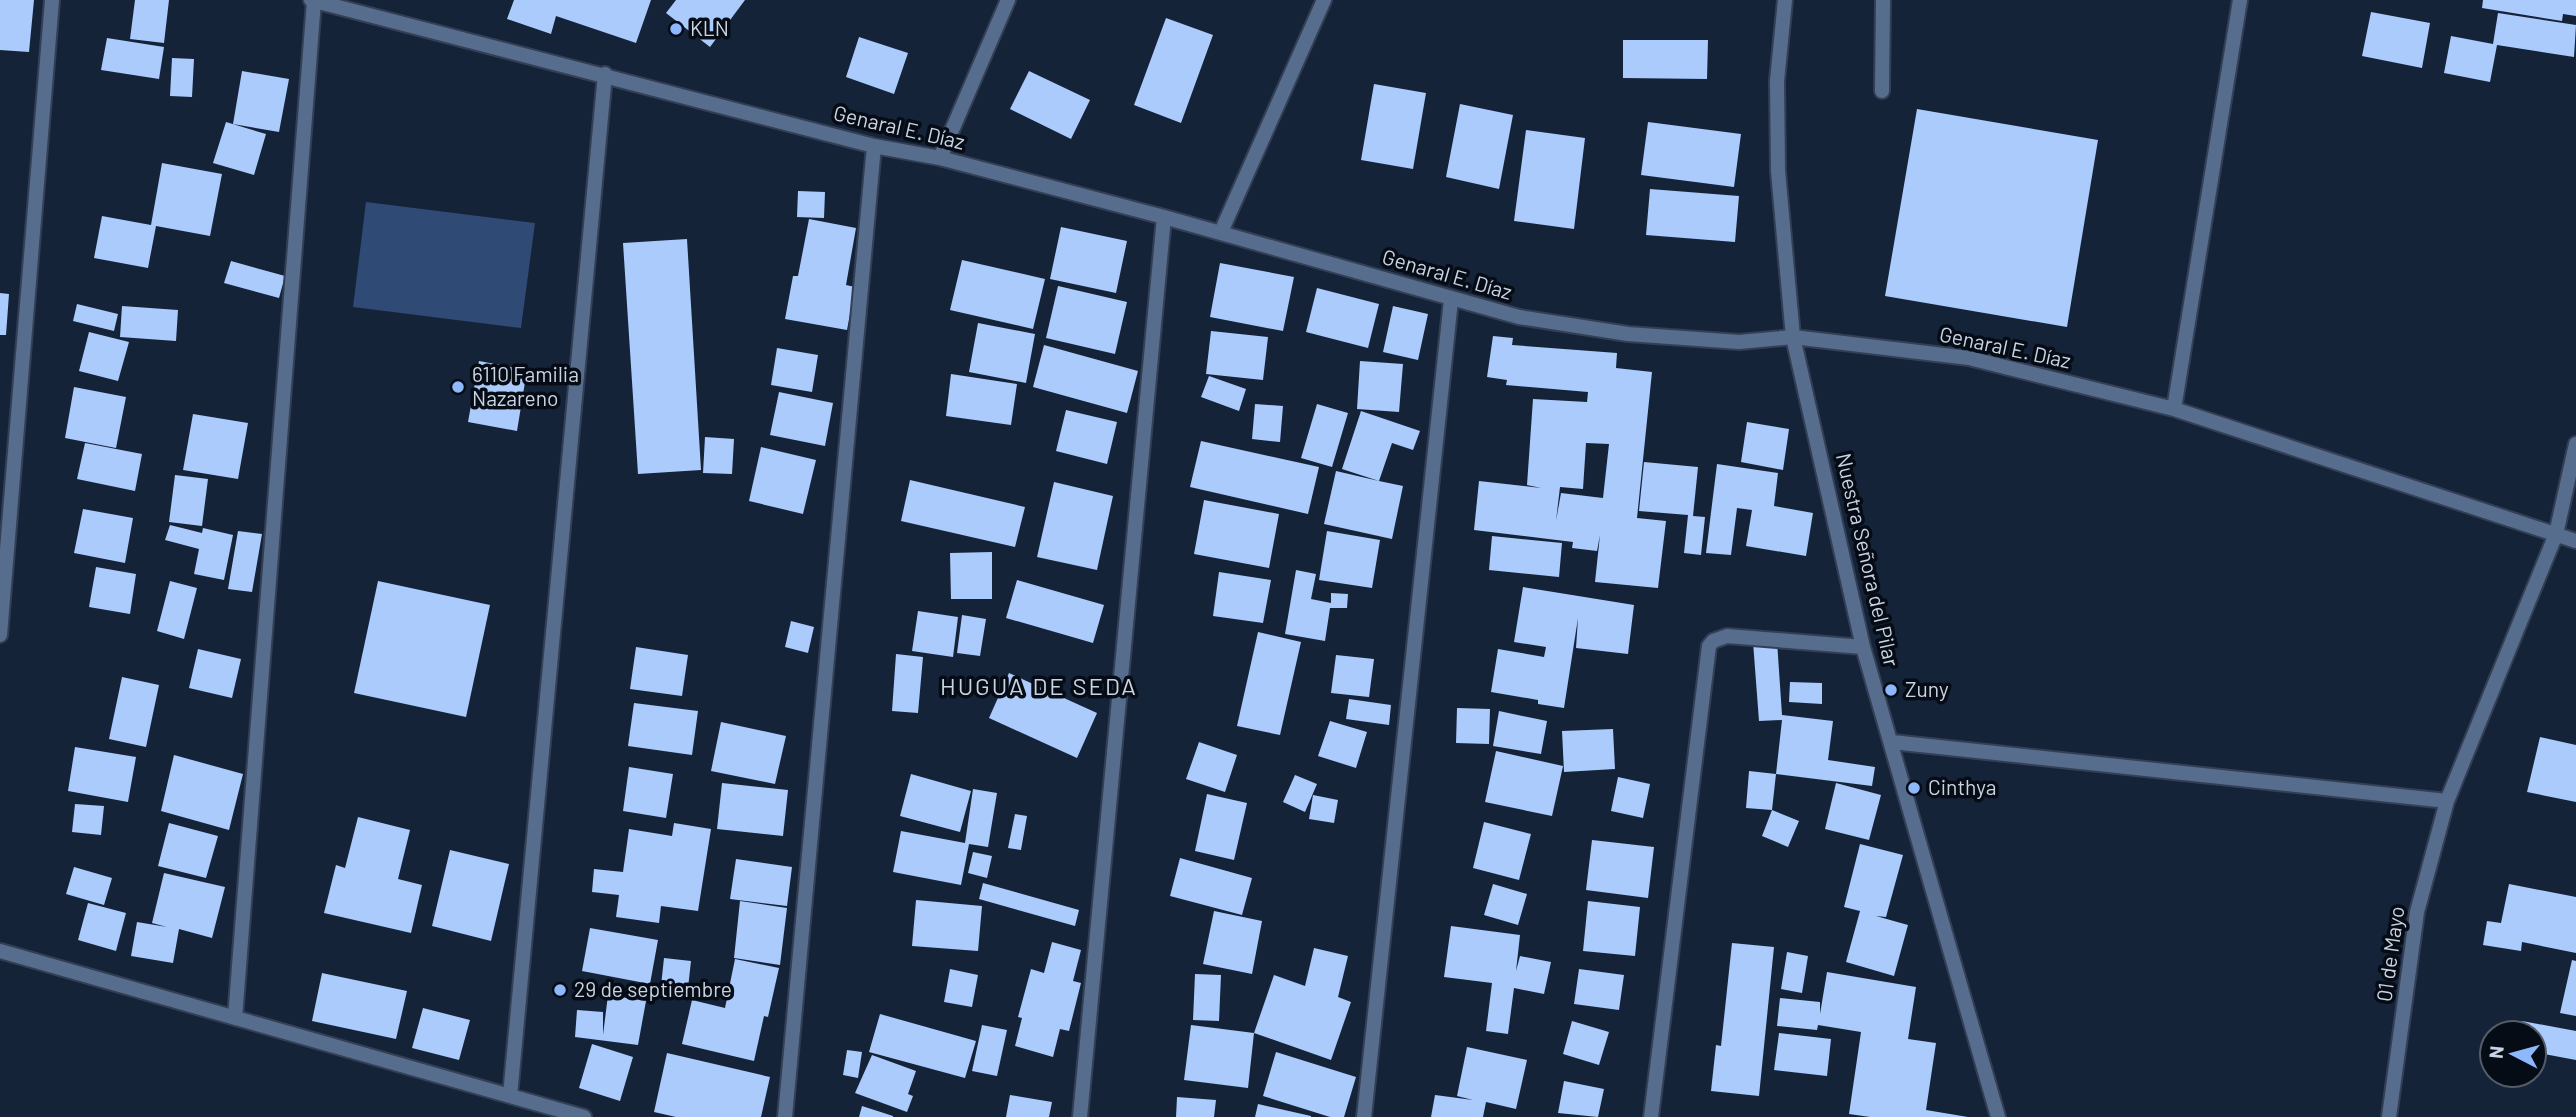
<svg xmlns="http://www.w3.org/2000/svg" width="2576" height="1117" viewBox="0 0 2576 1117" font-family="Barlow,sans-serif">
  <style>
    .green { fill: #2f4a74 }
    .building { fill: #abcbfd; fill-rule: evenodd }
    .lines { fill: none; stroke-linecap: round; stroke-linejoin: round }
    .lane-casing { stroke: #323f54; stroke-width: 18 }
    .street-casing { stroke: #323f54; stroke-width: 18 }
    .lane { stroke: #576d8e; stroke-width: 14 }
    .street { stroke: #576d8e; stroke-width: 14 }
    .poi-dot { fill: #8db9fc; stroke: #060c16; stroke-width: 2.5 }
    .labels { text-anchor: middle; stroke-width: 7; stroke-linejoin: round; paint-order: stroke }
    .poi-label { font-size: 21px; fill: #cad4e2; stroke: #060c16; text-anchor: start }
    .street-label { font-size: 21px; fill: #cad4e2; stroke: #060c16 }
    .quarter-label { font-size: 24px; letter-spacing: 2px; fill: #cad4e2; stroke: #060c16 }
  </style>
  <rect width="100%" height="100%" fill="#152339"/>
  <!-- green -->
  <path class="green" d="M 366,202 L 535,223 L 521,328 L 353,307 Z"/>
  <!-- building -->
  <path class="building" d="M 0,0 L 34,0 L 29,52 L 0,50 Z
    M 135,0 L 169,0 L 164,43 L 130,39 Z
    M 514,0 L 651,0 L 636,43 L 556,16 L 551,34 L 507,19 Z
    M 676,0 L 745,0 L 710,47 L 666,13 Z
    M 2483,0 L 2576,0 L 2576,16 L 2563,14 L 2562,21 L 2482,8 Z
    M 2371,12 L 2430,23 L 2422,68 L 2362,56 Z
    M 2498,13 L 2576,25 L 2574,57 L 2497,45 L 2490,82 L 2444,73 L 2451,36 L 2493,44 Z
    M 1166,18 L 1213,35 L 1181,123 L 1134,105 Z
    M 859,37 L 908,53 L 894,94 L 846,77 Z
    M 107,38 L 164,47 L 159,79 L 101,70 Z
    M 1623,40 L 1708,40 L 1707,79 L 1623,78 Z
    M 172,58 L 194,59 L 192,97 L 170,96 Z
    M 242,71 L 289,79 L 279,132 L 233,124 Z
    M 1029,71 L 1090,100 L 1071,139 L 1010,109 Z
    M 1374,84 L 1426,93 L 1413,169 L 1361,160 Z
    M 1460,104 L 1513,115 L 1499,189 L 1446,177 Z
    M 1917,109 L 2098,140 L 2067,327 L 1885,296 Z
    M 226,122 L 266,134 L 254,175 L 213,163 Z
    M 1648,122 L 1741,134 L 1734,187 L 1641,175 Z
    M 1526,130 L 1585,138 L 1574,229 L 1514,221 Z
    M 162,163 L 222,174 L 210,236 L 156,226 L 148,268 L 94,258 L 102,216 L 151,225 Z
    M 1650,189 L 1739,196 L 1735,242 L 1646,235 Z
    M 798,191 L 825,192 L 824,218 L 797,217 Z
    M 809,219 L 856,228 L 846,285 L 855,287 L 847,330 L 785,319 L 793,276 L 798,276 Z
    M 1061,227 L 1127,241 L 1116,293 L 1050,279 Z
    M 687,239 L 701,470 L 638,474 L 623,243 Z
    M 962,260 L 1045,279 L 1033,329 L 950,310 Z
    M 231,261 L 285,276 L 279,298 L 224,283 Z
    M 1220,263 L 1294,277 L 1283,331 L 1210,317 Z
    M 1058,286 L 1127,302 L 1115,354 L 1046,338 Z
    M 1317,288 L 1379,304 L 1368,348 L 1306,332 Z
    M 0,293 L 9,294 L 6,335 L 0,335 Z
    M 77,304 L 118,314 L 114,331 L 73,321 Z
    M 122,306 L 178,310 L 176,341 L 120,337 Z
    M 1393,306 L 1428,314 L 1418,360 L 1383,352 Z
    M 978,323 L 1035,334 L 1026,383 L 969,372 Z
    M 1211,331 L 1268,337 L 1263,380 L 1206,374 Z
    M 89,332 L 129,342 L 118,381 L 79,371 Z
    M 1493,336 L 1513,338 L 1512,345 L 1617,353 L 1616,368 L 1652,372 L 1637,518 L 1666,521 L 1658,588 L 1595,582 L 1600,535 L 1597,551 L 1572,548 L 1573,542 L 1474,530 L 1479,481 L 1541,488 L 1527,485 L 1533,399 L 1587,402 L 1588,392 L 1506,385 L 1507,380 L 1487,377 ZM 1586,443 L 1609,444 L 1603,498 L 1561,493 L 1556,521 L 1560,487 L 1583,489 Z
    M 1044,345 L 1138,371 L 1127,413 L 1033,387 Z
    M 777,348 L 818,355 L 812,392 L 771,385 Z
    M 479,361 L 527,370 L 517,431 L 468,422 Z
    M 1360,361 L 1403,364 L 1399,412 L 1357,409 Z
    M 951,374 L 1017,384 L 1011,425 L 946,416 Z
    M 1209,376 L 1246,389 L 1239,411 L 1201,397 Z
    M 74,387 L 126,397 L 116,448 L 65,438 Z
    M 779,392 L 833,403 L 825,446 L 770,435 Z
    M 1255,404 L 1283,406 L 1280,442 L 1252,439 Z
    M 1317,404 L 1348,413 L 1332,467 L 1301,458 Z
    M 1066,410 L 1117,422 L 1107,464 L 1056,451 Z
    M 1361,411 L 1420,431 L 1413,450 L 1392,443 L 1379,481 L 1403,486 L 1392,539 L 1324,524 L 1336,471 L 1379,481 L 1342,469 Z
    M 193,414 L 248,423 L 238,479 L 183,470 Z
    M 1747,422 L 1789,429 L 1783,470 L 1741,462 Z
    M 705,437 L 734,439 L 732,474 L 703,473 Z
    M 1201,441 L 1319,467 L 1308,514 L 1190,487 Z
    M 85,443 L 142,454 L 135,491 L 77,479 Z
    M 761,447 L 816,460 L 803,514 L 749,501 Z
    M 1644,462 L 1698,467 L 1693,516 L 1705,517 L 1701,555 L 1684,553 L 1688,515 L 1639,511 Z
    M 1717,464 L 1778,473 L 1774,506 L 1813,513 L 1806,556 L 1746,546 L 1752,510 L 1737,508 L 1731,555 L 1706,553 Z
    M 175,475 L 208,479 L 202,526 L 169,522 Z
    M 910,480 L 1025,507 L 1015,547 L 901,521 Z
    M 1054,482 L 1113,496 L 1097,570 L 1037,557 Z
    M 1204,500 L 1279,514 L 1269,568 L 1194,554 Z
    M 83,509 L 133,518 L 125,563 L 74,553 Z
    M 170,525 L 202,533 L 203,528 L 233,535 L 224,580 L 194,574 L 199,549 L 165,540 Z
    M 238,531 L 262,534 L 252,592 L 228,589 Z
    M 1327,531 L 1380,540 L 1372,588 L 1319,580 Z
    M 1492,536 L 1562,543 L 1559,577 L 1489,570 Z
    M 992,552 L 992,599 L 951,599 L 950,553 Z
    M 96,567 L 136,574 L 130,614 L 89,607 Z
    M 1296,570 L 1316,574 L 1311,599 L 1331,603 L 1331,593 L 1348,594 L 1347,608 L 1330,608 L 1325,641 L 1285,634 Z
    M 1219,572 L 1271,580 L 1263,623 L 1213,616 Z
    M 1017,580 L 1104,605 L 1093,643 L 1006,618 Z
    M 170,581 L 197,588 L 184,639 L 157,631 Z
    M 378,581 L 490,605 L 466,717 L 354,693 Z
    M 1523,587 L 1634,605 L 1628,654 L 1576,648 L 1578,618 L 1564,708 L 1538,704 L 1538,700 L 1491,692 L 1498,649 L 1544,657 L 1546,647 L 1514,642 Z
    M 918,611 L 958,617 L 953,657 L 912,651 Z
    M 962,615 L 986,619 L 980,656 L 957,653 Z
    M 791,621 L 814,627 L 808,653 L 785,647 Z
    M 1258,632 L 1301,642 L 1280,735 L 1237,726 Z
    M 1777,641 L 1782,715 L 1833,721 L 1828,760 L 1875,767 L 1872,786 L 1776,774 L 1782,720 L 1759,721 L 1753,642 Z
    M 636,647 L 688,655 L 682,696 L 630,689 Z
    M 198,649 L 241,659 L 232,698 L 189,688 Z
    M 896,654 L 923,657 L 918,713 L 892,711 Z
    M 1336,655 L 1374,659 L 1369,697 L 1331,693 Z
    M 1009,673 L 1097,713 L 1077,758 L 989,718 Z
    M 122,677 L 159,685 L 146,747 L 109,739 Z
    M 1790,682 L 1822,683 L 1822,704 L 1789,702 Z
    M 1349,699 L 1391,705 L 1389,725 L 1346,719 Z
    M 634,703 L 698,711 L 692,755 L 628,746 Z
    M 1457,708 L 1490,709 L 1489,744 L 1456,743 Z
    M 1499,711 L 1547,721 L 1541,754 L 1493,746 Z
    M 1330,721 L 1367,732 L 1356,768 L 1318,756 Z
    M 721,722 L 786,736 L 775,784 L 711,771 Z
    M 1613,729 L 1615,769 L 1564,772 L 1562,731 Z
    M 2540,737 L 2576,745 L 2576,802 L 2527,792 Z
    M 1199,742 L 1237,755 L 1225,792 L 1186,779 Z
    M 75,747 L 136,757 L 128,802 L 68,791 Z
    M 1496,751 L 1563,766 L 1552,816 L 1485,802 Z
    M 174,755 L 243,774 L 229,830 L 161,811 Z
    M 629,767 L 673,774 L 666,818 L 623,811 Z
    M 1749,771 L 1776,774 L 1772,810 L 1746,808 Z
    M 911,774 L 971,791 L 960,832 L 900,816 Z
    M 1295,775 L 1317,784 L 1305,812 L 1283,802 Z
    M 1618,777 L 1650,784 L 1643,818 L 1611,811 Z
    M 722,783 L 788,790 L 783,836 L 717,829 Z
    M 1836,783 L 1881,795 L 1869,840 L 1825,829 Z
    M 973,789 L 997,793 L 988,847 L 969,844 L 961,885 L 893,872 L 901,831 L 965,843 Z
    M 1207,794 L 1247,803 L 1234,860 L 1195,851 Z
    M 1313,795 L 1338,800 L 1334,823 L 1309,819 Z
    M 75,804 L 104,806 L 101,835 L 72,832 Z
    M 1772,810 L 1799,821 L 1788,847 L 1762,836 Z
    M 1015,814 L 1027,816 L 1021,850 L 1008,848 Z
    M 358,817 L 410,830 L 398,879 L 422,885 L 411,933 L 324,913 L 336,865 L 345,868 Z
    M 1484,822 L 1531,834 L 1519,880 L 1473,868 Z
    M 169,823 L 218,836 L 206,878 L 158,866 Z
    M 674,823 L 711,829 L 698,911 L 661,906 L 659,923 L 616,917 L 619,895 L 592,892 L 594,869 L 623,872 L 629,829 L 672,836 Z
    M 1592,840 L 1654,847 L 1648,898 L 1586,890 Z
    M 1860,844 L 1903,855 L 1886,917 L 1876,916 L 1908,925 L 1894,976 L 1846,962 L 1860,911 L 1844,907 Z
    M 450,850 L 509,864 L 491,941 L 432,926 Z
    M 973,852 L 992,856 L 987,878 L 968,873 Z
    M 1180,858 L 1252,878 L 1242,915 L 1170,896 Z
    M 736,859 L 792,867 L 787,906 L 730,899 Z
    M 74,867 L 112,878 L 104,905 L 66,894 Z
    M 164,873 L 225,887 L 212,938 L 179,929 L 173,963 L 131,956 L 137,922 L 167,927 L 152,923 Z
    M 983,883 L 1079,910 L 1075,926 L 979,899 Z
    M 1493,884 L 1527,894 L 1518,925 L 1484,915 Z
    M 2509,884 L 2576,897 L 2576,953 L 2522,942 L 2521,951 L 2483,945 L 2487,921 L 2501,923 Z
    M 916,900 L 982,906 L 978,951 L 912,946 Z
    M 740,901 L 787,908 L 780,965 L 734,958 Z
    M 1588,901 L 1640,907 L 1635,956 L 1583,951 Z
    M 88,903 L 126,913 L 116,951 L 78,940 Z
    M 1214,911 L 1262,921 L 1252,974 L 1203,964 Z
    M 1451,926 L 1520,935 L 1516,971 L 1520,956 L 1551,962 L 1544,994 L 1514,988 L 1508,1034 L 1486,1031 L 1492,983 L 1444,977 Z
    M 590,928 L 658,940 L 650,984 L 582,971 Z
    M 1052,942 L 1081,950 L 1073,981 L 1081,983 L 1069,1031 L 1060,1029 L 1053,1057 L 1015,1046 L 1022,1018 L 1018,1017 L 1031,969 L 1044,973 Z
    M 1732,943 L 1774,947 L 1759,1096 L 1711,1091 L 1716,1045 L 1721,1046 Z
    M 1314,948 L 1348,956 L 1338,997 L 1351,1002 L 1331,1060 L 1254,1033 L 1274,975 L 1305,986 Z
    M 1787,952 L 1808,956 L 1802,993 L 1781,989 Z
    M 664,958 L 691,961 L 687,997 L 660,995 Z
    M 735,959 L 779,968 L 768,1017 L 764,1016 L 754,1061 L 682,1044 L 692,1000 L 725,1008 Z
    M 2572,960 L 2576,961 L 2576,1016 L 2560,1013 Z
    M 950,969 L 978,975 L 972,1007 L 944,1002 Z
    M 1579,969 L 1624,975 L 1619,1010 L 1574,1004 Z
    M 1827,972 L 1916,987 L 1908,1039 L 1936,1043 L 1926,1110 L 1968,1117 L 1870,1117 L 1849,1114 L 1861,1032 L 1818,1025 L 1817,1030 L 1777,1026 L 1780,998 L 1820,1002 L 1820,1014 Z
    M 322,973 L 407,991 L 396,1039 L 312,1021 Z
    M 1195,974 L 1221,975 L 1219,1021 L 1193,1020 Z
    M 608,995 L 646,1001 L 638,1045 L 575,1037 L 577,1010 L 603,1012 L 603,1035 Z
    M 423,1008 L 470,1020 L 459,1060 L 412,1048 Z
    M 880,1014 L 976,1041 L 965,1078 L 869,1052 Z
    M 1572,1021 L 1609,1032 L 1599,1065 L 1563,1054 Z
    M 2522,1021 L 2576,1031 L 2576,1060 L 2534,1052 L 2534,1033 L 2520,1033 Z
    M 982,1025 L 1007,1030 L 997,1076 L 972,1071 Z
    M 1191,1025 L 1254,1033 L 1248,1088 L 1184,1080 Z
    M 1779,1033 L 1831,1039 L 1827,1076 L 1774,1070 Z
    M 592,1044 L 633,1057 L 620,1101 L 579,1088 Z
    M 1467,1047 L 1527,1060 L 1516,1109 L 1486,1102 L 1483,1117 L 1431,1117 L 1435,1095 L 1473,1100 L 1457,1096 Z
    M 847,1050 L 862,1052 L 858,1078 L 843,1075 Z
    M 1276,1052 L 1356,1077 L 1344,1117 L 1330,1117 L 1263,1096 Z
    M 667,1053 L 770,1077 L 761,1117 L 676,1117 L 654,1112 Z
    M 872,1055 L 916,1071 L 908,1094 L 913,1096 L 907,1112 L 855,1093 Z
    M 1564,1081 L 1604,1089 L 1598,1117 L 1558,1113 Z
    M 1010,1095 L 1052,1102 L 1049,1117 L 1006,1117 Z
    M 1177,1097 L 1216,1100 L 1214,1117 L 1176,1117 Z
    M 1258,1104 L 1311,1116 L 1311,1117 L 1255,1117 Z
    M 862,1106 L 893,1116 L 893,1117 L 859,1117 Z"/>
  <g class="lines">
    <defs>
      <path id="lane" d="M 1882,91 L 1883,0"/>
      <path id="street" d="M 311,0 L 874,146 L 940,158 L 1164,217 L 1519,317 L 1628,334 L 1739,342 L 1793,337 L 1969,358 L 2174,409 L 2576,541
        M 1785,0 L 1777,81 L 1778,171 L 1793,337 L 1863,647 L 1998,1117
        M 940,158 L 1008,0
        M 1221,232 L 1324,0
        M 2174,409 L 2240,0
        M 0,635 L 52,0
        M 1892,742 L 2447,801
        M 0,951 L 584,1117
        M 235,1018 L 314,1
        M 510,1096 L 605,74
        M 785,1117 L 874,146
        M 1080,1117 L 1164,217
        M 1364,1117 L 1451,300
        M 1651,1117 L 1709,646 L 1713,641 L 1727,636 L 1863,647
        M 2389,1117 L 2417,912 L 2447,801 L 2556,534 L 2576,444"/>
    </defs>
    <!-- lane casing -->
    <use href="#lane" class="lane-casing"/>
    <!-- street casing -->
    <use href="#street" class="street-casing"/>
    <!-- lane -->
    <use href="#lane" class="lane"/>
    <!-- street -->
    <use href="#street" class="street"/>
  </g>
  <!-- markers -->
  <g class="poi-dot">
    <circle cx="676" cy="29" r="7"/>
    <circle cx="458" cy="387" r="7"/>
    <circle cx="1891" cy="690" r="7"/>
    <circle cx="1914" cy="788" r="7"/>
    <circle cx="560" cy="990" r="7"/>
  </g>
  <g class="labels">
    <!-- poi labels -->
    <g class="poi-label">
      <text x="690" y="36">KLN</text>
      <text x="472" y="382">6110 Familia<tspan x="472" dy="24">Nazareno</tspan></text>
      <text x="1905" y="697">Zuny</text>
      <text x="1928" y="795">Cinthya</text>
      <text x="574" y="997">29 de septiembre</text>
    </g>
    <!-- street labels -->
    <g class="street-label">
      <text transform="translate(899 128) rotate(13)" y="7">Genaral E. Díaz</text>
      <text transform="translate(1447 275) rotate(16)" y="7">Genaral E. Díaz</text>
      <text transform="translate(2005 348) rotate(12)" y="7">Genaral E. Díaz</text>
      <text transform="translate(1867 560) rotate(77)" y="7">Nuestra Señora del Pilar</text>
      <text transform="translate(2391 954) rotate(-82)" y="7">01 de Mayo</text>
    </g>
    <!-- quarter labels -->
    <g class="quarter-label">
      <text x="1039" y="695">HUGUA DE SEDA</text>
    </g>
  </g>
  <!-- north arrow -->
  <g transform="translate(2513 1054) rotate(276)"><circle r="33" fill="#060c16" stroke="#545c68" stroke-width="2"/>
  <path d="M0-5L12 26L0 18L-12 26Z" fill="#8db9fc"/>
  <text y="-10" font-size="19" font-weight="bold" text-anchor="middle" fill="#cad4e2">N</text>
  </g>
</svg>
